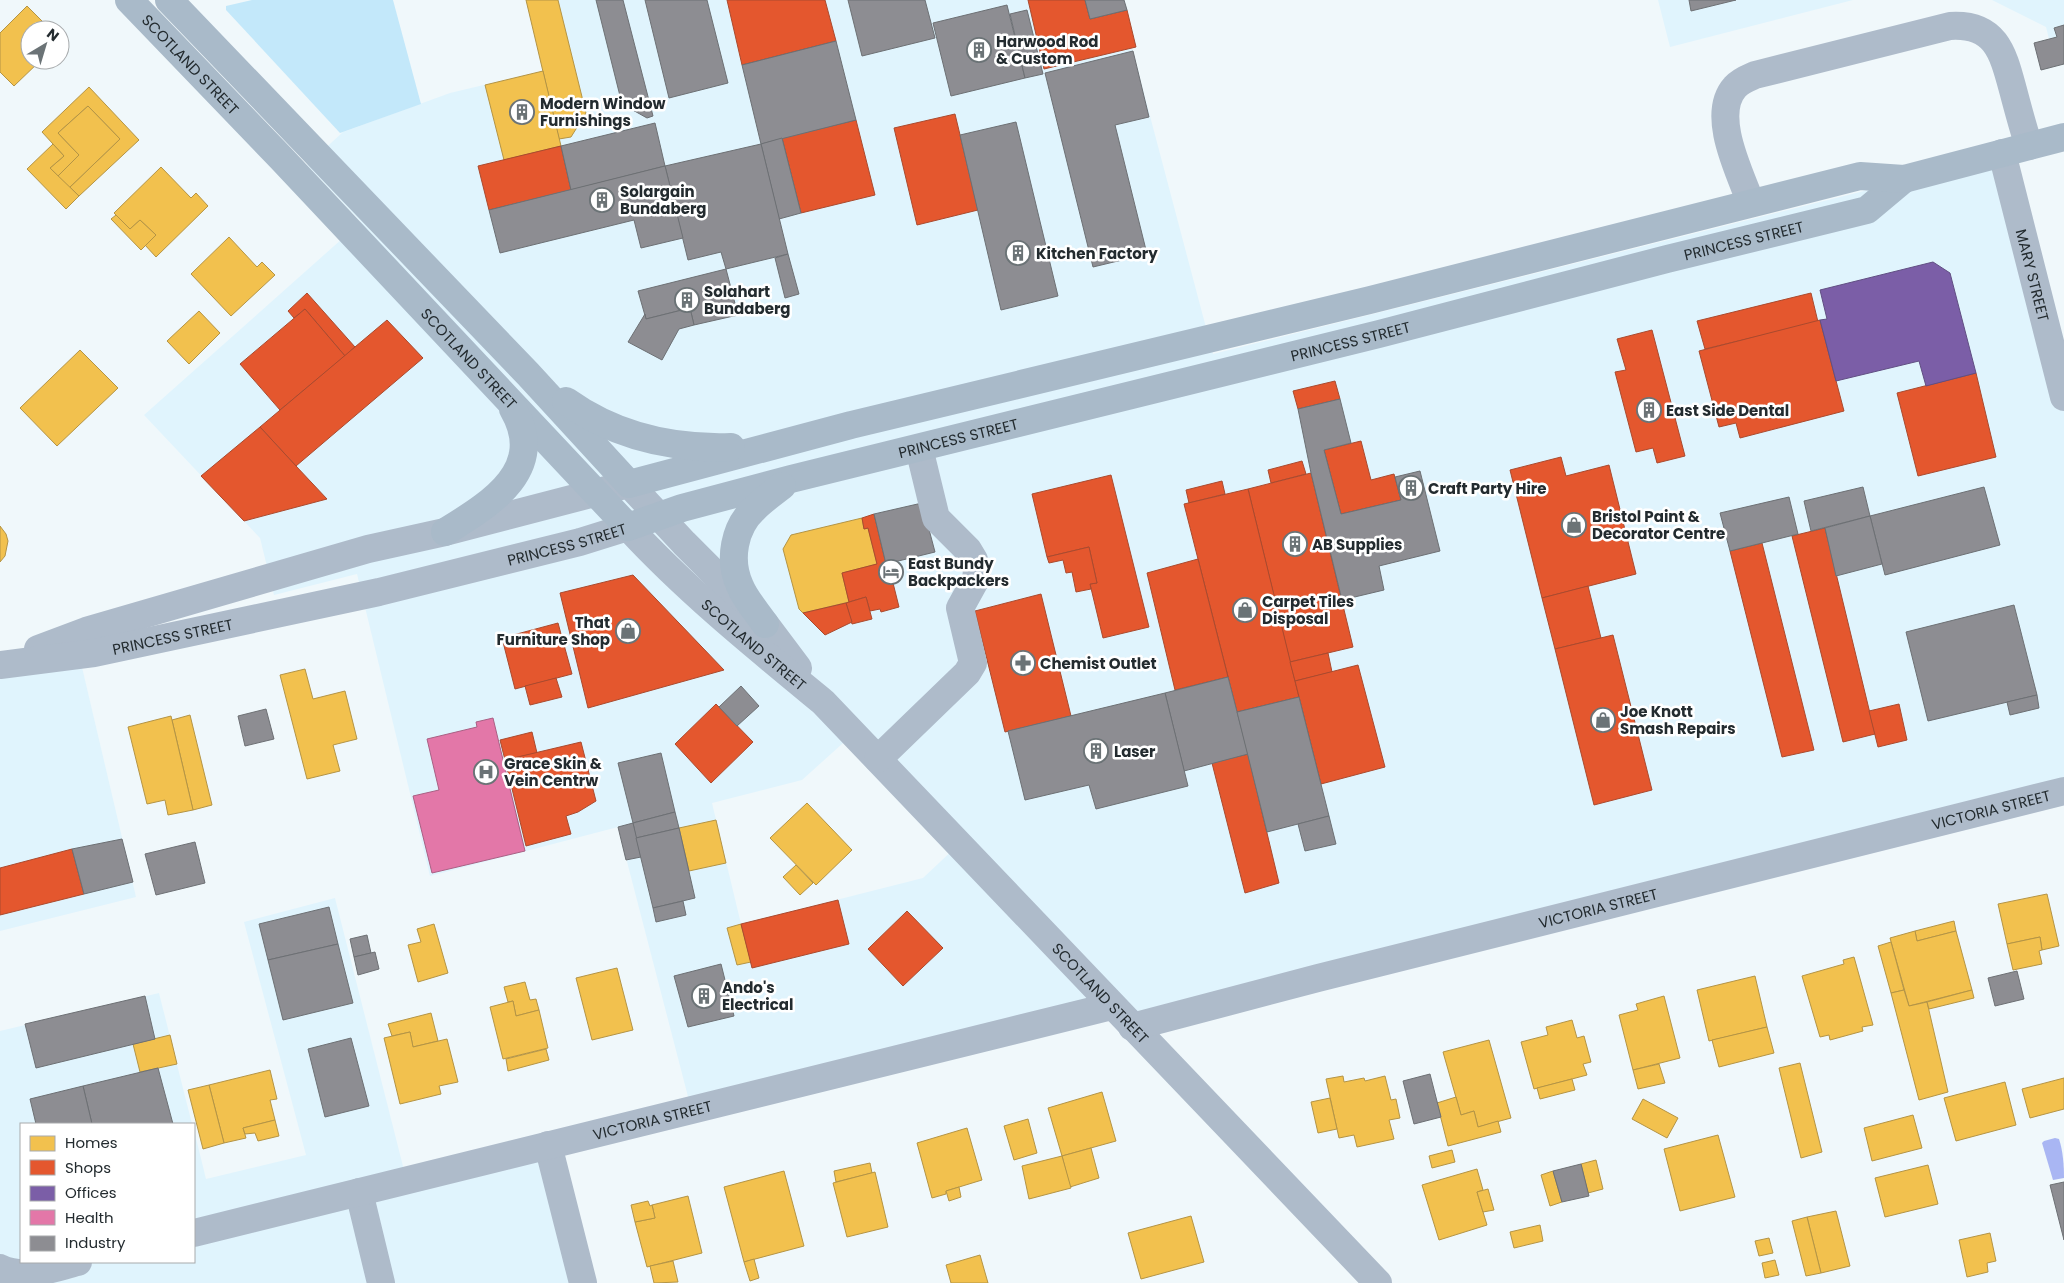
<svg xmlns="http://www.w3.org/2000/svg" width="2064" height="1283" font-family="Poppins,sans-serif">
<rect width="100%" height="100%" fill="#f0f8fb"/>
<g fill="#e0f4fd" fill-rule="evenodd">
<path d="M526,0h598l12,47 -4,1 81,306 787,-197 64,251v386l-932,236 -20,-22 -420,104 -74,-285 -188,49 -73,-302 -83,21 -14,-57 -116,-123 217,-193 -54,-57 36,-33 107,-39 93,-22zM852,735l105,111 -34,32 -182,46 -29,-121 90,-23z"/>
<polygon points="1658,0 1853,0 1670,47"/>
<polygon points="1992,0 2064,0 2064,64 2041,70 2034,43 2049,39 2046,27"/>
<polygon points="77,646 136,897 0,931 0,665"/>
<polygon points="335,898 407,1182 547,1147 582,1283 0,1283 0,1031 159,993 192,1124 21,1124 21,1262 194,1262 194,1130 206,1179 306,1155 244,922"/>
</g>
<polygon fill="#c3e8fa" points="252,0 393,0 421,104 340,133 226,10 226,6"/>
<path fill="#a9b6f3" d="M2055,1138l4,1c4,12 5,26 5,39l-11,2 -11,-37 2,-2z"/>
<g fill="#f2c14e" stroke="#b49445">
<polygon points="526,0 558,0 586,113 571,137 559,139"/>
<polygon points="27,6 51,30 30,30 30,60 41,60 14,86 0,72 0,33"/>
<polygon points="543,71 561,146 504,160 485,85"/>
<polygon points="89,87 139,140 79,196 70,187 120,139 88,106 58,133 79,155 58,176 50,168 64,156 42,132"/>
<polygon points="88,106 120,139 69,188 58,176 79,155 58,133"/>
<polygon points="53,144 64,156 50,168 79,196 66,209 27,169"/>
<polygon points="161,167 191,198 196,193 208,206 156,257 145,245 156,235 140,220 130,229 114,213"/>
<polygon points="116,215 130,229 140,220 156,235 141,250 111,219"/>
<polygon points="229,237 257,267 262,262 275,275 231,316 191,274"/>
<polygon points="199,311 220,333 189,364 167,341"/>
<polygon points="80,350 118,388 57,446 20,408"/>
<polygon points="862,518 864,529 868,528 877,564 842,573 849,602 803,613 799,609 783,549 791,535"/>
<polygon points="0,526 6,534 8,541 5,556 0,562"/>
<polygon points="305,669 313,699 345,691 357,739 333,745 340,771 307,779 280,675"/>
<polygon points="190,715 212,805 193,810 172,720"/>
<polygon points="171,716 193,810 168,815 165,800 147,804 128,727"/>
<polygon points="807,803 852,850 816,885 770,838"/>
<polygon points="716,820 726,863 689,871 679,828"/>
<polygon points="796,865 813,883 800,895 783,877"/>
<polygon points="2047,894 2059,946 2042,950 2040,937 2007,944 1998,904"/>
<polygon points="1954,921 1956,931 1917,941 1915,931"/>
<polygon points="434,924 448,973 418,982 408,945 421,942 417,929"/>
<polygon points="741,924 751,962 737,965 727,928"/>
<polygon points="1915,931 1917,941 1956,931 1972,990 1909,1006 1890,938"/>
<polygon points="2040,937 2042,950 2039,951 2042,964 2013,970 2007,944"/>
<polygon points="1891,942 1904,990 1891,993 1878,946"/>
<polygon points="1854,957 1873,1025 1862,1027 1863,1031 1830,1040 1829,1035 1820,1037 1802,976 1844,964 1843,960"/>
<polygon points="617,968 633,1030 592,1040 576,978"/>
<polygon points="1755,976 1767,1027 1709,1041 1697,990"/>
<polygon points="525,982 530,1000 536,999 539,1010 516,1016 513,1001 508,1002 504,987"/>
<polygon points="1904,990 1909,1006 1927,1002 1948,1092 1919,1100 1891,993"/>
<polygon points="1972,990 1974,998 1929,1009 1927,1002"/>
<polygon points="1664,996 1680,1058 1633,1070 1619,1015 1638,1010 1636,1004"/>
<polygon points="513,1001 516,1016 539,1010 548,1048 503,1059 490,1007"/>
<polygon points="431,1013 438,1041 413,1047 410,1032 392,1036 388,1024"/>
<polygon points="1572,1020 1577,1038 1584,1036 1591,1062 1583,1064 1587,1075 1534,1089 1521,1042 1548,1035 1546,1027"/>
<polygon points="1767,1027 1774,1053 1719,1067 1712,1040"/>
<polygon points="410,1032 413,1047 447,1039 458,1082 439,1086 441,1094 400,1104 384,1038"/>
<polygon points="170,1035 177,1064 140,1072 133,1044"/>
<polygon points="1489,1040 1511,1118 1478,1127 1474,1111 1461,1115 1443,1052"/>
<polygon points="546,1049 549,1060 508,1071 506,1059"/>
<polygon points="1800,1063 1822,1152 1801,1158 1779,1068"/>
<polygon points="1659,1064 1665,1083 1638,1089 1633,1070"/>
<polygon points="270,1070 277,1099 270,1100 275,1120 243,1128 246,1138 224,1143 209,1085"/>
<polygon points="1343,1076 1344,1082 1364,1078 1365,1081 1385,1076 1391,1100 1396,1099 1400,1118 1389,1120 1394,1139 1357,1147 1354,1135 1339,1138 1326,1079"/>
<polygon points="2064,1078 2064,1109 2030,1118 2022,1089"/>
<polygon points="1572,1079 1575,1090 1540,1099 1537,1088"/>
<polygon points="2005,1082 2016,1125 1956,1141 1944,1098"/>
<polygon points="209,1085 224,1143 203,1149 188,1090"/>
<polygon points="1102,1092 1116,1141 1062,1156 1048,1108"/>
<polygon points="1456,1097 1461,1115 1474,1111 1478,1127 1498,1121 1501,1132 1448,1146 1437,1103"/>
<polygon points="1330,1098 1337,1129 1318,1133 1311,1102"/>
<polygon points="1643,1099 1678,1118 1667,1138 1632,1119"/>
<polygon points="1913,1115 1922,1148 1872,1161 1864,1128"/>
<polygon points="1028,1119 1037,1153 1014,1160 1004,1126"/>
<polygon points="275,1120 279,1136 258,1141 255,1133 245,1134 243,1128"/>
<polygon points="967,1128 982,1180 946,1191 946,1194 932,1198 917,1143"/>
<polygon points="1718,1135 1735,1197 1680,1211 1664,1149"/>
<polygon points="1091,1148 1099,1178 1070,1187 1062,1156"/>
<polygon points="1452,1150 1455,1162 1432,1168 1429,1156"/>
<polygon points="1062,1156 1071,1188 1029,1199 1022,1166"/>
<polygon points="1596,1160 1603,1189 1588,1193 1581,1164"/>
<polygon points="870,1163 872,1173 836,1182 834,1171"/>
<polygon points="1928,1165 1938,1204 1885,1217 1875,1178"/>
<polygon points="1477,1169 1483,1190 1477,1192 1487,1225 1439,1240 1422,1185"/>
<polygon points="784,1171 804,1246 744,1262 724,1187"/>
<polygon points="1553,1171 1562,1202 1550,1206 1541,1175"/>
<polygon points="875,1172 888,1227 847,1237 833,1183"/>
<polygon points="959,1187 961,1197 949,1201 946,1191"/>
<polygon points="1488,1189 1494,1210 1483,1212 1477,1192"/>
<polygon points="688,1196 702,1253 647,1267 635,1222 655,1218 652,1205"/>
<polygon points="648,1201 650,1206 652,1205 655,1218 635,1222 631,1205"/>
<polygon points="1836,1211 1850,1266 1821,1273 1807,1217"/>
<polygon points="1191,1216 1204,1262 1141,1279 1128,1233"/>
<polygon points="1807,1217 1821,1273 1806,1276 1792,1221"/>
<polygon points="1540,1225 1543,1241 1514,1248 1510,1232"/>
<polygon points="1990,1233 1996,1261 1987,1263 1988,1272 1967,1277 1959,1240"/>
<polygon points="1769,1238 1773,1253 1759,1256 1755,1241"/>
<polygon points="980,1255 988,1283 951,1283 946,1265"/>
<polygon points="754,1259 759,1278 750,1281 744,1262"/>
<polygon points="1775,1260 1779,1275 1765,1278 1762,1263"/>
<polygon points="673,1261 678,1282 654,1283 650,1266"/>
</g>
<g fill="#e4572e" stroke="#aa4a2e">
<polygon points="727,0 825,0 836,41 742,65"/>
<polygon points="1028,0 1085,0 1090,19 1127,10 1136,47 1044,69"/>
<polygon points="955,114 978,210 917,225 894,128"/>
<polygon points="856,120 875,195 801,213 782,138"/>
<polygon points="561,146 571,190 489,210 478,166"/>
<polygon points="307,293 355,347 345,356 305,309 294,318 288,311"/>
<polygon points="1811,293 1818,322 1705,349 1697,321"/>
<polygon points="305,309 345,356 280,410 240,364"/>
<polygon points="387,320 423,358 296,466 260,427"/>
<polygon points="1820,320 1844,411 1740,438 1736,423 1719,427 1699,351"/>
<polygon points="1652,330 1685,456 1657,463 1653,448 1636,452 1615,372 1626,370 1617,339"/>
<polygon points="1976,373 1996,457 1918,476 1897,393"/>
<polygon points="1335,381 1340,399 1298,409 1293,391"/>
<polygon points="260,427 296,466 327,499 244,521 201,476"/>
<polygon points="1361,441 1371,480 1394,474 1401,500 1341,514 1324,450"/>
<polygon points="1561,457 1566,476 1609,465 1636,574 1542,598 1510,470"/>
<polygon points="1302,461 1306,474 1271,483 1268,470"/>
<polygon points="1311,473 1353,647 1290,662 1248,489"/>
<polygon points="1111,475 1149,627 1103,638 1090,584 1097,583 1089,547 1047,557 1032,494"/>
<polygon points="1222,481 1225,494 1189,503 1186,490"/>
<polygon points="1248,489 1299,697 1237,712 1184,504"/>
<polygon points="874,514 886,564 888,563 899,607 881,612 880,609 870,611 866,597 849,602 842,573 877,564 868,528 864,529 862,518"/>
<polygon points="1825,528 1875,734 1843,742 1792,536"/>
<polygon points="1762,543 1814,750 1782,757 1730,551"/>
<polygon points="1089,547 1097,583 1090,584 1091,589 1076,592 1072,572 1066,573 1063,560 1049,563 1047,557"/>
<polygon points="1198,559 1228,677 1175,690 1147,573"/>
<polygon points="633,575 724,670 588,708 560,593"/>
<polygon points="1588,586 1601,638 1555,649 1542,598"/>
<polygon points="1041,594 1071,716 1005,732 975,611"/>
<polygon points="866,597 872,619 852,624 846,603"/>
<polygon points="846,603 852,622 825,635 803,613"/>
<polygon points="558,623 572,674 515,689 502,638"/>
<polygon points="1613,635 1652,790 1594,805 1555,649"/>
<polygon points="1328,653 1332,672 1295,681 1290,662"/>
<polygon points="1358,665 1385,767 1321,784 1295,681"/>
<polygon points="556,678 562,697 530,705 525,686"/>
<polygon points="716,704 753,742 711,783 675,744"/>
<polygon points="1899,704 1907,740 1878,747 1869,711"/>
<polygon points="532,732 537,753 505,760 500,740"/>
<polygon points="581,742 596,801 578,812 566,816 571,834 526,846 505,760"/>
<polygon points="1248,754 1279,883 1245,893 1212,763"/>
<polygon points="72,849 84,894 0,915 0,868"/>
<polygon points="838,900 849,944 752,968 741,924"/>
<polygon points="907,911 943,948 903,986 868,949"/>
</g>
<polygon fill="#7b5ea7" stroke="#614f83" points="1933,262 1950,273 1976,373 1926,386 1919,361 1836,381 1820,320 1827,319 1820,290"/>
<polygon fill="#e377a8" stroke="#a96084" points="493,718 525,851 432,873 413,796 439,790 427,739 477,727 476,722"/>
<g fill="#8d8d92" stroke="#6d7074">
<polygon points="596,0 623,0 653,116 647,118 622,104"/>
<polygon points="645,0 707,0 728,83 669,98"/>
<polygon points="848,0 925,0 935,38 862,56"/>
<polygon points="1085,0 1124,0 1127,10 1090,19"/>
<polygon points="1689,0 1736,0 1691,11"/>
<polygon points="1007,5 1025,78 951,96 933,23"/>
<polygon points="1027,10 1043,74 1025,78 1010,14"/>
<polygon points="2064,25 2064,64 2041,70 2034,43 2057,37 2054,28"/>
<polygon points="836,41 856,120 761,144 742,65"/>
<polygon points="1133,51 1149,117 1115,125 1147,254 1093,267 1045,73"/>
<polygon points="1016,122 1058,296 1001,310 960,135"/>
<polygon points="655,123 665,166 571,190 561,146"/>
<polygon points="782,138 801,213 779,219 761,144"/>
<polygon points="761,144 788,254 726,269 721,252 688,260 665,166"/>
<polygon points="665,166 683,238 641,248 634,220 500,253 489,210"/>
<polygon points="788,254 799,294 785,298 775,258"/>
<polygon points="726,269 738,315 694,325 690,308 646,319 638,291"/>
<polygon points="690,308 694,325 679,329 662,360 628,342 645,314 646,319"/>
<polygon points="1340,399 1351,443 1324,450 1341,514 1401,500 1395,477 1420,471 1440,551 1379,566 1384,590 1342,600 1311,473 1298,409"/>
<polygon points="1863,487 1870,516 1811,531 1804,501"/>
<polygon points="1984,487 2000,545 1885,575 1870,516"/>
<polygon points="1789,497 1798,534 1730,551 1720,513"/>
<polygon points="922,503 935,552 886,564 874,514"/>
<polygon points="1870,516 1882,564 1836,576 1825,528"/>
<polygon points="2014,605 2037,695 1928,721 1906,632"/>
<polygon points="1228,677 1248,754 1184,771 1165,693"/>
<polygon points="741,686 759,706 737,726 719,707"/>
<polygon points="1165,693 1188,786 1096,809 1089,785 1025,800 1008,731"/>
<polygon points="2037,695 2039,708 2010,715 2007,702"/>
<polygon points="1299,697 1329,816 1267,832 1237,712"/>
<polygon points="266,709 274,739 245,746 238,716"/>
<polygon points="661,753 675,812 633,823 618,763"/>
<polygon points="675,812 679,828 636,838 633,823"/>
<polygon points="1329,816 1336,844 1305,851 1298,824"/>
<polygon points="633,823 641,857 626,860 618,827"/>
<polygon points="679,828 695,898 653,908 636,838"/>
<polygon points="122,839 133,882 84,894 72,849"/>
<polygon points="195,842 205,883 156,895 145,854"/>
<polygon points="683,901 686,915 656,922 653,908"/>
<polygon points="329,907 338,944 268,960 259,924"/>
<polygon points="367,935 371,953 354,957 350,939"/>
<polygon points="338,944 353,1003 283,1020 268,960"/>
<polygon points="375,952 379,969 358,975 354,957"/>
<polygon points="721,964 734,1016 688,1027 674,976"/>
<polygon points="2017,971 2024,999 1995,1006 1988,978"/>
<polygon points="145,996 155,1039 36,1068 25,1024"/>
<polygon points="351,1038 369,1106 325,1117 308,1049"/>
<polygon points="158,1068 173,1124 92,1124 83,1086"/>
<polygon points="1430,1074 1441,1117 1414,1124 1403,1081"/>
<polygon points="83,1086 92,1124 36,1124 30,1099"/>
<polygon points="1581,1164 1589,1196 1562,1202 1553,1171"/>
<polygon points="2064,1182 2064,1240 2050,1185"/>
</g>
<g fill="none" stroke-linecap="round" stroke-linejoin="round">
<g stroke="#aebbca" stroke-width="28">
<path id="s1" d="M2002,153l62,244"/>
<path d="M1751,203c-11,-30 -41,-88 -16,-116 5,-6 13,-9 20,-12l195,-49c46,-3 53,27 63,64 5,19 10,38 16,56"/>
<polyline points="38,649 86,631 368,549 445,532 629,484 684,543 765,624 798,668"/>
<path id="s2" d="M0,665l94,-12 285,-61 201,-50 48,-15c59,64 127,119 195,175l555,581"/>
<polyline points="878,759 967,673 973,663 960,608 976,579 977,571 974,560 968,550 936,518 919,448"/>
<path id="s3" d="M1132,1027l186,-49 746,-187"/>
<polyline points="548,1145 583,1283"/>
<polyline points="359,1192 381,1283"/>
<path id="s4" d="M194,1233l918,-227"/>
<path d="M0,1268c25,12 53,0 78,-6"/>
</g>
<g stroke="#a9bac9" stroke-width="28">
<path id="s5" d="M129,0l152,158 347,369 54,-19 109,-29 588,-145 288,-75 200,-49 37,-31"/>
<polyline points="169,0 528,374 629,484 851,425 1370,300 1860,176 1904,179 2064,137"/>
<path d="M566,401c49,35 106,48 165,46"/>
<path d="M445,532c45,-28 103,-62 68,-123"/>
<path d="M765,624c-8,-12 -20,-25 -25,-38 -12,-26 -6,-59 15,-78 8,-8 18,-15 27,-22"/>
</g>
</g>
<defs>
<symbol id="building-ring" viewBox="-11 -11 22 22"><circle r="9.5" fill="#fff" stroke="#6b7376" stroke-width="1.5"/><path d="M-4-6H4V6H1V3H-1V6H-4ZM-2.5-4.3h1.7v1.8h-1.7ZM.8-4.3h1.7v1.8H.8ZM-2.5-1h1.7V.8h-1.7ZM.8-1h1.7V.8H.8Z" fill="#6b7376"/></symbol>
<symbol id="shop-ring" viewBox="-11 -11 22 22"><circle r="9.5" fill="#fff" stroke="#6b7376" stroke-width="1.5"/><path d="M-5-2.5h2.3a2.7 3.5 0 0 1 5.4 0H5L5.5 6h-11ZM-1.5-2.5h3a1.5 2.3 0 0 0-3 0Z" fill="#6b7376"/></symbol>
<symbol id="hotel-ring" viewBox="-11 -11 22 22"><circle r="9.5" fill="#fff" stroke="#6b7376" stroke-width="1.5"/><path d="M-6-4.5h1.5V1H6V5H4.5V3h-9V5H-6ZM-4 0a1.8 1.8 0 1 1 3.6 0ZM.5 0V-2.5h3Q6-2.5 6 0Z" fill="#6b7376"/></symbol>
<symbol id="pharmacy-ring" viewBox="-11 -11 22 22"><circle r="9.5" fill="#fff" stroke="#6b7376" stroke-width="1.5"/><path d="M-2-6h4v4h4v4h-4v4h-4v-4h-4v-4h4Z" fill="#6b7376"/></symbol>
<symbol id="hospital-ring" viewBox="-11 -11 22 22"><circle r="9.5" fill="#fff" stroke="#6b7376" stroke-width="1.5"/><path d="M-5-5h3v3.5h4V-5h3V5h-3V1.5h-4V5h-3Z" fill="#6b7376"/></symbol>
</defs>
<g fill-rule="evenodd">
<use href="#building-ring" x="965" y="36" width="28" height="28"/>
<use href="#building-ring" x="508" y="98" width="28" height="28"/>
<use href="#building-ring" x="588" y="186" width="28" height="28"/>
<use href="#building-ring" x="1004" y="239" width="28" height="28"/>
<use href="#building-ring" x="673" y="286" width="28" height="28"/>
<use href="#building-ring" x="1635" y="396" width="28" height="28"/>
<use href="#building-ring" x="1397" y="474" width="28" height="28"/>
<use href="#shop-ring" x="1560" y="511" width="28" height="28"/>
<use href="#building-ring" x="1281" y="530" width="28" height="28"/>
<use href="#hotel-ring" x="877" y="558" width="28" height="28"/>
<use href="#shop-ring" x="1231" y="596" width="28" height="28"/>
<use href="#shop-ring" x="614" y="617" width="28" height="28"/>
<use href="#pharmacy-ring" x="1009" y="649" width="28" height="28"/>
<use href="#shop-ring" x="1589" y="706" width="28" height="28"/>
<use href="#building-ring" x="1082" y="737" width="28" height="28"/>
<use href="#hospital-ring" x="472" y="758" width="28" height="28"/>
<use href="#building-ring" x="690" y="982" width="28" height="28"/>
</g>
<g text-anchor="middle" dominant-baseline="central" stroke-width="5" stroke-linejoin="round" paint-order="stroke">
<g font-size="15" font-weight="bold" fill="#232b2f" stroke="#fff" text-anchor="start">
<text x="996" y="41">Harwood Rod<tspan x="996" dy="17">&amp; Custom</tspan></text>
<text x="540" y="103">Modern Window<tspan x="540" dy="17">Furnishings</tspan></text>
<text x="620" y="191">Solargain<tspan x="620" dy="17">Bundaberg</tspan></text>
<text x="1036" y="253">Kitchen Factory</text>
<text x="704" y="291">Solahart<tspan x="704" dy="17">Bundaberg</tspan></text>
<text x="1666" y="410">East Side Dental</text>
<text x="1428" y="488">Craft Party Hire</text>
<text x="1592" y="516">Bristol Paint &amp;<tspan x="1592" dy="17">Decorator Centre</tspan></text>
<text x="1312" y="544">AB Supplies</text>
<text x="908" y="563">East Bundy<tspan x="908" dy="17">Backpackers</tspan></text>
<text x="1262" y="601">Carpet Tiles<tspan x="1262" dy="17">Disposal</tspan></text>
<text x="610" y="622" text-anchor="end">That<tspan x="610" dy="17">Furniture Shop</tspan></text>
<text x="1040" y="663">Chemist Outlet</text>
<text x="1620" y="711">Joe Knott<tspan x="1620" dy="17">Smash Repairs</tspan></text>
<text x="1114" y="751">Laser</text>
<text x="504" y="763">Grace Skin &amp;<tspan x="504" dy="17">Vein Centrw</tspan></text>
<text x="722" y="987">Ando's<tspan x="722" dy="17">Electrical</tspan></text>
</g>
<g font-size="15" fill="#232b2f" stroke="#fff">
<text stroke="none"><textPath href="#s5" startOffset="89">SCOTLAND STREET</textPath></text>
<text stroke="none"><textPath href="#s5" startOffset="1878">PRINCESS STREET</textPath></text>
<text stroke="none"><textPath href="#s1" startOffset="126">MARY STREET</textPath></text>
<text stroke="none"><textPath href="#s5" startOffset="1472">PRINCESS STREET</textPath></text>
<text stroke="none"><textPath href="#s5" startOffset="494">SCOTLAND STREET</textPath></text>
<text stroke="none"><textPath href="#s5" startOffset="1068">PRINCESS STREET</textPath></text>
<text stroke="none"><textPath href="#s2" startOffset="580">PRINCESS STREET</textPath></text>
<text stroke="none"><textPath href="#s2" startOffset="175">PRINCESS STREET</textPath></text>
<text stroke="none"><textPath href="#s2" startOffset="816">SCOTLAND STREET</textPath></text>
<text stroke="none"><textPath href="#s3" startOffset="886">VICTORIA STREET</textPath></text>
<text stroke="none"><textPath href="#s3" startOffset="481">VICTORIA STREET</textPath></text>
<text stroke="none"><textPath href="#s2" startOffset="1308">SCOTLAND STREET</textPath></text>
<text stroke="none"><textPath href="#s4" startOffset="472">VICTORIA STREET</textPath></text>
</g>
</g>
<rect x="20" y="1123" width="175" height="140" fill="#ffffff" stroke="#a7aaac"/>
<rect x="30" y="1136" width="25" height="15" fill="#f2c14e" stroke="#a7aaac"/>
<text x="65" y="1148" font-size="15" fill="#232b2f">Homes</text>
<rect x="30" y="1160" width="25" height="15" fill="#e4572e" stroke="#a7aaac"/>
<text x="65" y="1173" font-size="15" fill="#232b2f">Shops</text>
<rect x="30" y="1186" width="25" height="15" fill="#7b5ea7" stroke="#a7aaac"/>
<text x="65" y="1198" font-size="15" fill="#232b2f">Offices</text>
<rect x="30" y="1210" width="25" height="15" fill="#e377a8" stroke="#a7aaac"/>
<text x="65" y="1223" font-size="15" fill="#232b2f">Health</text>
<rect x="30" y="1236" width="25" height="15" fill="#8d8d92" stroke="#a7aaac"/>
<text x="65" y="1248" font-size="15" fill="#232b2f">Industry</text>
<g transform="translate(45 45) rotate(38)"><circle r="24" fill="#ffffff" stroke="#a7aaac"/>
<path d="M0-4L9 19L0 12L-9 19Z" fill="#6b7376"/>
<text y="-8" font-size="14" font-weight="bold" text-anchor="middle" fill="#232b2f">N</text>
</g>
</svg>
